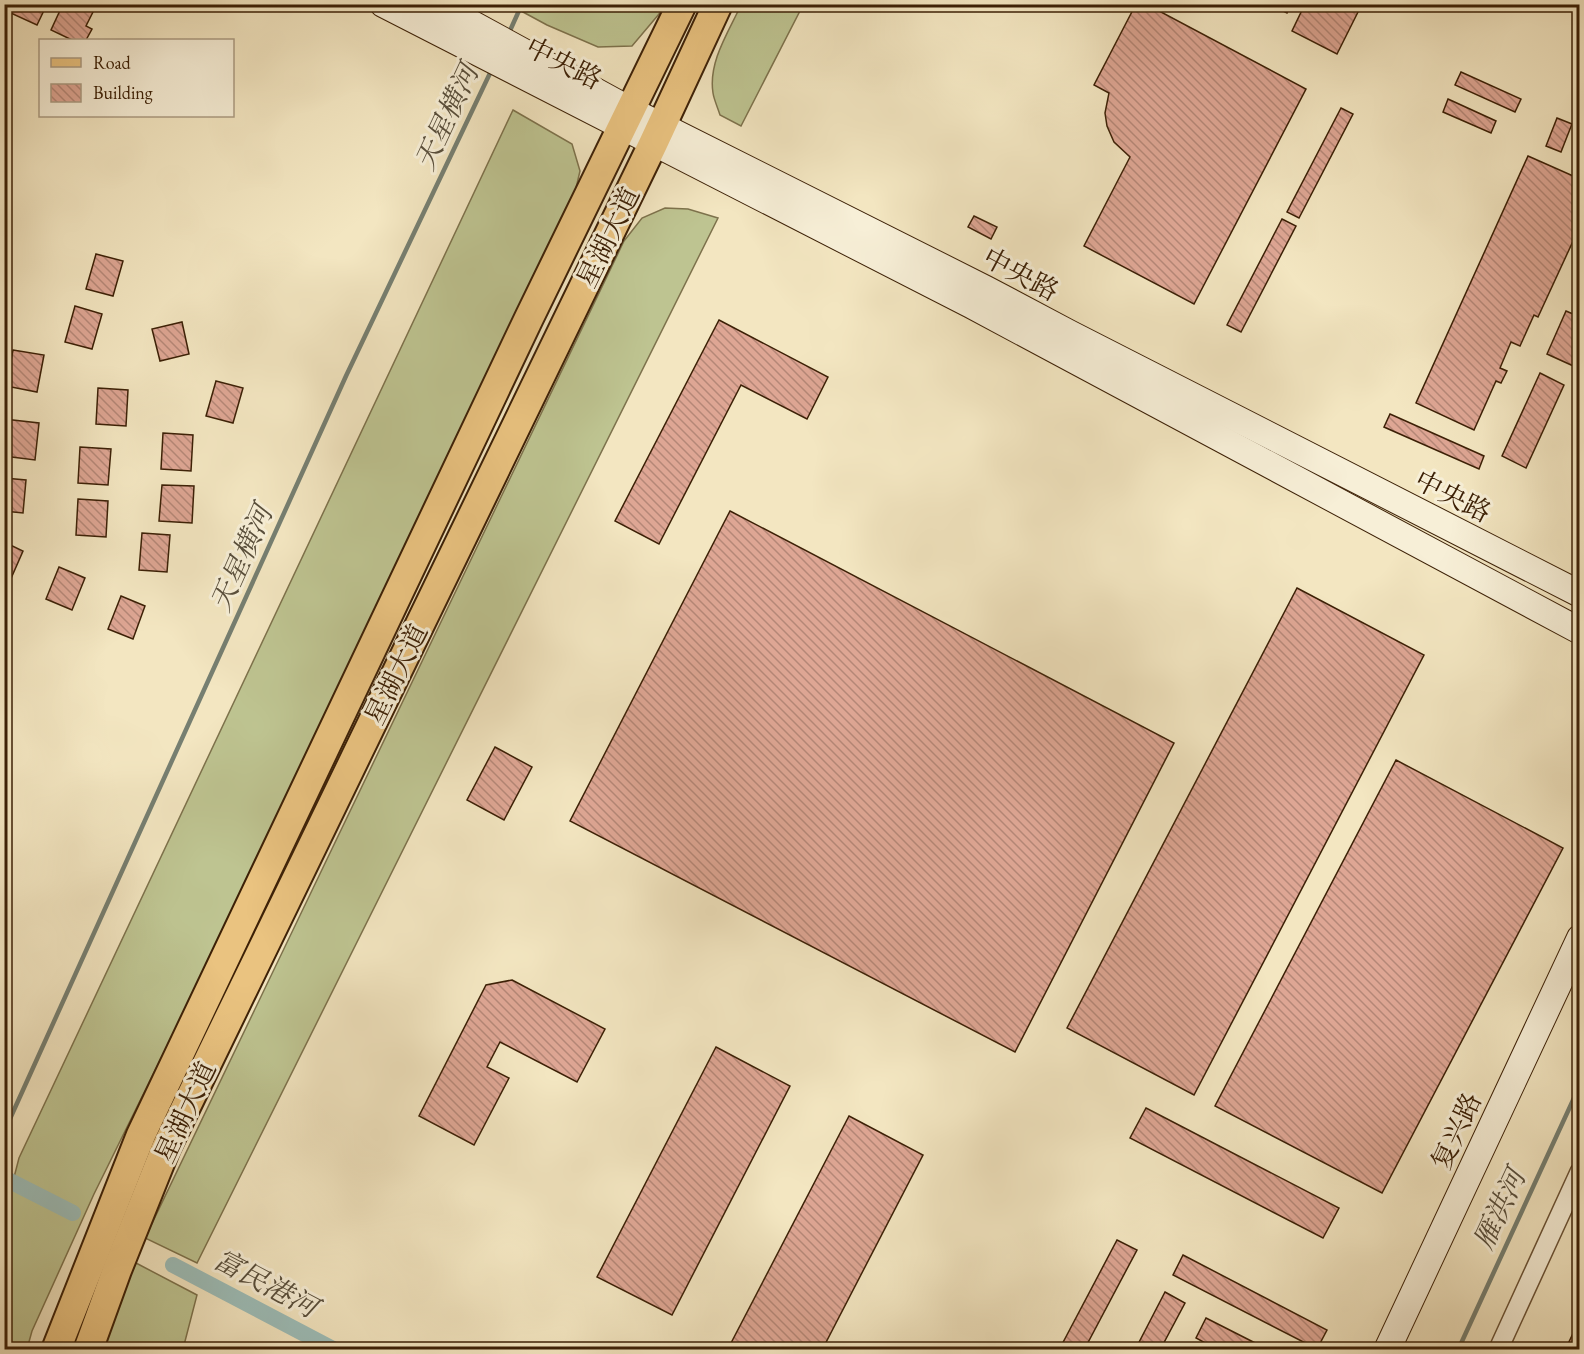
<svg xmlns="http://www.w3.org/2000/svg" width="1584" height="1354" font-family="'EB Garamond','Noto Serif SC',serif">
<defs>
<pattern id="building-back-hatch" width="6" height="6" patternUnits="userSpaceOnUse" patternTransform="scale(1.5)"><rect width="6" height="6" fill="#dea694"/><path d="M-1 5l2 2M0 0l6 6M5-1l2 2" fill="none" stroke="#b58777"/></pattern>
</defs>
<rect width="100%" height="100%" fill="#f3e6c1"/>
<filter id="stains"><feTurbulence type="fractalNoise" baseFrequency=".00333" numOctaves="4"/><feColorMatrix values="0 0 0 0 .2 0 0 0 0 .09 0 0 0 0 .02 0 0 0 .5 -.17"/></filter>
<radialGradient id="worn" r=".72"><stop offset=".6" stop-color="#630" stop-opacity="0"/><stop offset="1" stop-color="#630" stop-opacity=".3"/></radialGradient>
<g fill="#bec491" stroke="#7d724c" stroke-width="1.5">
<polygon points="510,5 663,5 659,14 632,46 598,47 547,25"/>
<path d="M741,5h62l-62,121 -21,-11c-2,-7 -6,-15 -7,-22 -5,-31 16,-62 28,-88z"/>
<polygon points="513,110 572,144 580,171 572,205 249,880 94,1194 32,1331 27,1349 5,1350 5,1212 19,1158"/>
<polygon points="665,208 688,209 718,218 197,1263 145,1238 624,241 642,218"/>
<polygon points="136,1263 197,1295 183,1349 100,1350 115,1307"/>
</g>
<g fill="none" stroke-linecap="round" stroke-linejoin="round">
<g stroke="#767f71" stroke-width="4.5">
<polyline points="508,35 522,4"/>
<polyline points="4,1132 346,376 492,69"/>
<polyline points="1458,1350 1580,1085"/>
</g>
<g stroke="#9dbeb9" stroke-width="16">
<polyline points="4,1178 73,1213"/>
<polyline points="173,1265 335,1350"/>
</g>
</g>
<g fill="url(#building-back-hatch)" stroke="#3c2006" stroke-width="1.5">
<polygon points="7,4 47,4 37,25 4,10"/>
<polygon points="63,4 97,4 86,26 92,29 86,40 72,40 51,30"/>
<polygon points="1136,4 1146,4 1306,89 1194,304 1084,246 1130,157 1114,142 1107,126 1105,113 1109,93 1094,85"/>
<polygon points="1269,4 1291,4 1287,13"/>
<polygon points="1305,4 1362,4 1337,54 1292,31"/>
<polygon points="1461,72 1521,99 1515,112 1455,85"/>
<polygon points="1448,99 1496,121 1491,133 1443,112"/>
<polygon points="1341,108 1353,114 1299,218 1287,212"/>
<polygon points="1557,118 1572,124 1561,152 1546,146"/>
<polygon points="1528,156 1580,179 1580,226 1538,317 1534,315 1520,346 1511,342 1500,368 1507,371 1501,383 1496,381 1474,430 1416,403"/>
<polygon points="974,216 997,227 991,239 968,227"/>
<polygon points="1282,219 1296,226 1241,332 1227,325"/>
<polygon points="96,254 123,261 113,296 86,289"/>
<polygon points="75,306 102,314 92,349 65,342"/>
<polygon points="1566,311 1580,317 1580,369 1547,354"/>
<polygon points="719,320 828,377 807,419 741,385 659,544 615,521"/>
<polygon points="182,322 189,354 160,361 152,329"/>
<polygon points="13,350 44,355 37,392 6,386"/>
<polygon points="1540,373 1564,385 1526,468 1502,456"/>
<polygon points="216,381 243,388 233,423 206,416"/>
<polygon points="98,388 128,390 126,426 96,424"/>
<polygon points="1390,414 1484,456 1479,469 1384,427"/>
<polygon points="4,419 39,423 35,460 4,456"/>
<polygon points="163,433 193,435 191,471 161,469"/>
<polygon points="80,447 111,449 108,485 78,483"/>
<polygon points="4,478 26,480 23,513 4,511"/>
<polygon points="162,485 194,486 192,523 159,521"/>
<polygon points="78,499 108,501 106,537 76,535"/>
<polygon points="730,511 1174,743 1015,1052 570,821"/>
<polygon points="142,533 170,535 167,572 139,570"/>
<polygon points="4,542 23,551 9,583 4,581"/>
<polygon points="59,567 85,578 72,610 46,599"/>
<polygon points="1297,588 1424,655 1194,1095 1067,1028"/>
<polygon points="121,596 145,606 133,639 108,629"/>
<polygon points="495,747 532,767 504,820 467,800"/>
<polygon points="1396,760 1563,848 1382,1193 1215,1106"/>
<polygon points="512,980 605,1029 577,1082 500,1042 487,1067 509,1078 474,1145 419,1116 486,985"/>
<polygon points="716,1047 790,1086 672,1315 597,1277"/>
<polygon points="1146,1108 1339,1208 1323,1238 1130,1138"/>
<polygon points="849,1116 923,1155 822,1350 738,1350 730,1345"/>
<polygon points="1117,1240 1137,1250 1084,1350 1059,1350"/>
<polygon points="1183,1255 1327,1330 1317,1349 1173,1275"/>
<polygon points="1165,1292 1185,1303 1160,1350 1135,1350"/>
<polygon points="1206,1318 1269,1350 1218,1350 1196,1338"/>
<polygon points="1580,1319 1580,1350 1565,1350"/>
</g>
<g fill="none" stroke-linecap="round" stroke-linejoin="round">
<defs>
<polyline id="street" points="1498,1350 1580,1171"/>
<g id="secondary">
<polyline points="383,4 971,305 1580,631"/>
<polyline points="436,4 630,110 986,289 1069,333 1580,594"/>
<polyline points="1387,1350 1580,938"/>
</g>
<g id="primary">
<polyline points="56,1350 141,1135 529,318 682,4"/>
<polyline points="88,1350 117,1270 166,1148 653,144 718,4"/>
</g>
</defs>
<use href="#street" stroke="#6a5235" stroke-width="21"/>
<use href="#secondary" stroke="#3c2006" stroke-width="28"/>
<use href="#primary" stroke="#3c2006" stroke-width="32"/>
<use href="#street" stroke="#f7efd7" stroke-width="18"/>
<use href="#secondary" stroke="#f7efd7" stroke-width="26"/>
<use href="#primary" stroke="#eac380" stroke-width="28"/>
</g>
<g text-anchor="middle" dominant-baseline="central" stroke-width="6" stroke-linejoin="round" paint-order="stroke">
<g font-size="27" fill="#3c2006" stroke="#f7efd7">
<text transform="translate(564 63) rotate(27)">中央路</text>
<text transform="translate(608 237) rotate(-64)">星湖大道</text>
<text transform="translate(1021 274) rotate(28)">中央路</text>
<text transform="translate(1453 496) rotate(27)">中央路</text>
<text transform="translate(396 674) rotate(-64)">星湖大道</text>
<text transform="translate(185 1112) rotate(-65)">星湖大道</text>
<text transform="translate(1456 1131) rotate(-65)">复兴路</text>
</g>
<g font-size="28" font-style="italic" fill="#594f3c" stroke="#f7efd7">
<text transform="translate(446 117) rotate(-65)">天星横河</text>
<text transform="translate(241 558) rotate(-66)">天星横河</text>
<text transform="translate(1499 1209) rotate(-65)">雁洪河</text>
<text transform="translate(266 1283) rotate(28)">富民港河</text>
</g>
</g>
<rect width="1584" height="1354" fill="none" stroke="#f3e6c1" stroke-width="24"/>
<rect x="6" y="6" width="1572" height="1342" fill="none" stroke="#3c2006" stroke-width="3"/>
<rect x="12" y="12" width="1560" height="1330" fill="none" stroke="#3c2006" stroke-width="1.5"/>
<rect x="39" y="39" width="195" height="78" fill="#f7efd7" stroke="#ac9c83" stroke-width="1.5"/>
<rect x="51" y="58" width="30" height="9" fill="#eac380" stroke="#ac9c83" stroke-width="1.5"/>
<text x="93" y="69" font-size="18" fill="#3c2006">Road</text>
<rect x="51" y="84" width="30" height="18" fill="url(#building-back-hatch)" stroke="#ac9c83" stroke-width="1.5"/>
<text x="93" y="99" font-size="18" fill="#3c2006">Building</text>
<rect width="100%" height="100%" filter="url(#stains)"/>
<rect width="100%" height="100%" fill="url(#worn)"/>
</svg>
